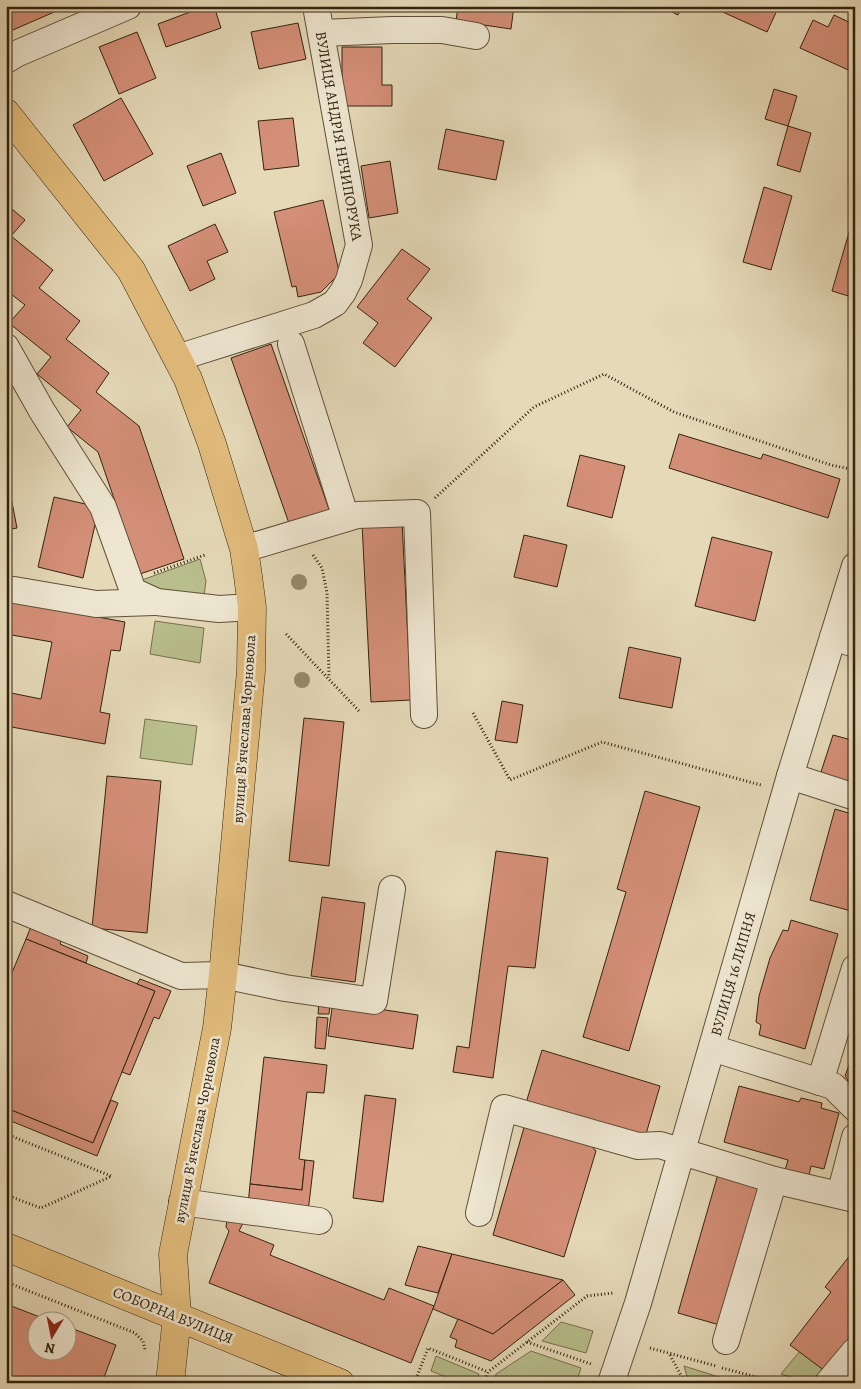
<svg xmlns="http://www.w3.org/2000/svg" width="861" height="1389" font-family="Alegreya,serif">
<rect width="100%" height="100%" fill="#e5d9b8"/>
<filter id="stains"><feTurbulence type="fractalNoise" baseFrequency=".004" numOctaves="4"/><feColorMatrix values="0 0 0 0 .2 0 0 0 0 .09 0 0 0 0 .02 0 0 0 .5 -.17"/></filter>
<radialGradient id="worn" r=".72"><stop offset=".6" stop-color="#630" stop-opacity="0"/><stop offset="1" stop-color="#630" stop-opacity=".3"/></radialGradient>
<g fill="#b8be8c" stroke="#76704d">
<polygon points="200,559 206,581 204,597 150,590 142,580"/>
<polygon points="155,621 204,628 200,663 150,654"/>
<polygon points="145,719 197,726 192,765 140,758"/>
<polygon points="561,1322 593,1331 586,1353 542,1341"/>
<polygon points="531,1351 581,1368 576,1383 494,1383 496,1374"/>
<polygon points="800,1351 825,1371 816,1383 809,1383 781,1374"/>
<polygon points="436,1356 479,1374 476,1383 461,1383 431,1371"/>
<polygon points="684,1366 738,1383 689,1383"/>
</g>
<g fill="#d48f78" stroke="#33230e">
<polygon points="6,6 68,6 6,33"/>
<polygon points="206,6 214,6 221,28 166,47 158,24"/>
<polygon points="458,6 514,6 511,29 456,21"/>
<polygon points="660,6 682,6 678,15"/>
<polygon points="717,6 779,6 767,32 716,9"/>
<polygon points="834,15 855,25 850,37 855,39 855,73 800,48 813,20 828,27"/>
<polygon points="298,23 306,59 259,69 251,32"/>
<polygon points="137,32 156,78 119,94 99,47"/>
<polygon points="342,47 382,47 382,85 392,85 392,106 342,106"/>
<polygon points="774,89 797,96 788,126 765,119"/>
<polygon points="121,98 153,154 104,181 73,125"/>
<polygon points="293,118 299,166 264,170 258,121"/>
<polygon points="788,126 811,133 800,172 777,165"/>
<polygon points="446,129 504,141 496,180 438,169"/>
<polygon points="221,153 236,193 203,206 187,166"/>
<polygon points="390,161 398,213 369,218 361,166"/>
<polygon points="764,187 792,196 771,270 743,262"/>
<polygon points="323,200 340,276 337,276 321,292 298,297 296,286 292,287 274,212"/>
<polygon points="6,204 25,220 11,236 53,270 39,288 80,321 66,339 109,373 96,392 139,426 184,559 140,574 98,452 67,427 81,410 37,374 51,357 9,323 25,305 6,290"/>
<polygon points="855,212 855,298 832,291"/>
<polygon points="215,224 228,252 207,261 215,279 190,291 168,246"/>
<polygon points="402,249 430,269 407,299 432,318 395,367 363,343 378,323 357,307"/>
<polygon points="271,344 331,515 291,529 231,358"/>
<polygon points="679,434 761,459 763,454 840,479 828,518 669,468"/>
<polygon points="580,455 625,466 612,518 567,506"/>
<polygon points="11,497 17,528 6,530 6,498"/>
<polygon points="54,497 99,507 83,578 38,567"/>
<polygon points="402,522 411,700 371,702 362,524"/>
<polygon points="524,535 567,545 557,587 514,577"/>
<polygon points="712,537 772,552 755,621 695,606"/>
<polygon points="6,600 125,622 120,651 111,650 100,712 110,714 105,744 6,726 6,692 41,699 52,642 6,634"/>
<polygon points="629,647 681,658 672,708 619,698"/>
<polygon points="502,701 523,705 517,743 495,740"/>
<polygon points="304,718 344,722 329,866 289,861"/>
<polygon points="833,735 855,741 855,786 820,775"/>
<polygon points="107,776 161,781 147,933 92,928"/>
<polygon points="645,791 700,807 629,1051 583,1037 626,892 617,889"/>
<polygon points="835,809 855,815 855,912 810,900"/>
<polygon points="496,851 548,858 535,968 508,966 493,1078 453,1072 457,1046 469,1048"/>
<polygon points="322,897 365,903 355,982 311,976"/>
<polygon points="791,920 838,934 805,1049 759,1035 761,1025 756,1022 759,996 770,958 783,930 788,931"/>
<polygon points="32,924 63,936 60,944 88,956 86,963 26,939"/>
<polygon points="26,939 155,991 93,1143 6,1108 6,987"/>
<polygon points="140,979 171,991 159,1019 154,1017 130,1075 122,1072 155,991 137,984"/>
<polygon points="333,1002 418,1015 413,1049 328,1036"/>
<polygon points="319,1003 330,1003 329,1014 318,1014"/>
<polygon points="317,1017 328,1018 325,1049 315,1048"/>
<polygon points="855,1049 855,1087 852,1086 845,1076"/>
<polygon points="542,1050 660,1086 644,1141 526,1103"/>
<polygon points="264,1057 327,1065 324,1093 307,1092 299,1159 305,1160 302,1190 250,1184"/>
<polygon points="739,1086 799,1102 801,1098 822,1103 821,1108 839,1113 824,1169 811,1166 808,1180 784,1174 788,1160 724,1142"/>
<polygon points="365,1095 396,1099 383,1202 353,1198"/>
<polygon points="111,1100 118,1103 97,1156 6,1119 6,1108 93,1143"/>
<polygon points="525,1124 589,1143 596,1151 564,1257 493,1235"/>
<polygon points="305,1160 314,1161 308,1212 248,1205 250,1184 302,1190"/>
<polygon points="718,1174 764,1187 723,1326 678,1313"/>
<polygon points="227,1220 243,1223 239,1231 274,1245 270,1255 384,1300 389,1288 434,1306 411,1363 209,1283 229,1231 226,1227"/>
<polygon points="418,1246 452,1254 438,1293 405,1285"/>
<polygon points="855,1249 855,1333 825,1371 790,1345 831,1292 825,1287"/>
<polygon points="452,1254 563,1280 493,1334 433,1309"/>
<polygon points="563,1280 575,1295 491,1361 455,1347 457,1340 450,1337 458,1319 493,1334"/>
<polygon points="6,1304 53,1322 38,1322 38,1352 68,1352 68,1327 116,1345 102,1383 6,1383"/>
</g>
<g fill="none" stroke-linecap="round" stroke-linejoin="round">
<defs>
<g id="minor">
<polyline points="322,33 392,30 442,30 476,36"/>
<polyline points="6,60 16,54 128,6"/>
<polyline points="291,344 346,518"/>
<polyline points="6,347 42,411 103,507 133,591 157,602 219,609 252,607"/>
<polyline points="177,358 314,315 335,303 343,292 349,280 359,245 316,6"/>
<polyline points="244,549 357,515 417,513 424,715"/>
<polyline points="14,590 96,604 154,602"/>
<polyline points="833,637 855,644"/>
<polyline points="790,776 855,797"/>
<polyline points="6,904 181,976 223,975 285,988 374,1001 392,889"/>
<polyline points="712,1048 833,1086 855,1108"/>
<polyline points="820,1082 855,968"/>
<polyline points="840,1195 855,1137"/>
<polyline points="182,1202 319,1221"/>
<polyline points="479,1213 504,1108 638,1146 660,1145 774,1180 855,1199"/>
<polyline points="726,1341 774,1180"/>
<polyline points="611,1383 638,1303 790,776 855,566"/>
<polyline points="828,1383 855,1351"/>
</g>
<g id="major">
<polyline points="6,113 131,270 188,379 212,444 244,549 248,576 252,607 251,671 223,975 217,1028 173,1254 177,1316 170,1383"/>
<polyline points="6,1247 340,1383"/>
</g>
</defs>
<use href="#minor" stroke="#605038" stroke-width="28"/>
<use href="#major" stroke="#33230e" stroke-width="29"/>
<g stroke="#33230e" stroke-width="3" stroke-dasharray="1 2.5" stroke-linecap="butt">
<polyline points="435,498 534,407 604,374 674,412 831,465 855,470"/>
<polyline points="313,555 322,568 327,593 329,678"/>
<polyline points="154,573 205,555"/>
<polyline points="286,634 360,712"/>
<polyline points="473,713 510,780 602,742 761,785"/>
<polyline points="6,1134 111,1176"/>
<polyline points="6,1195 41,1208 112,1176"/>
<polyline points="6,1282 135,1333 143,1341 145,1350"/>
<polyline points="527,1342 591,1364"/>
<polyline points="650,1348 716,1366"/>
<polyline points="670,1355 685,1383"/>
<polyline points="722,1368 779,1383"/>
<polyline points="416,1379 428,1348 488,1372"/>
<polyline points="484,1383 488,1372 587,1296 613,1293"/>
</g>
<use href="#minor" stroke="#eee6d1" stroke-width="26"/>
<use href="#major" stroke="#e2bc7c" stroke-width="28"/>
</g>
<g fill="#958a6c">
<circle cx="299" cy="582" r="8"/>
<circle cx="302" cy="680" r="8"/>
</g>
<g text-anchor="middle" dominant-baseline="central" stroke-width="5" stroke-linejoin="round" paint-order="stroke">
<g font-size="15" fill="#33230e" stroke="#eee6d1">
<text transform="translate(339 136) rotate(80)">ВУЛИЦЯ АНДРІЯ НЕЧИПОРУКА</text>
<text transform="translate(244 729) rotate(-86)">вулиця Вʼячеслава Чорновола</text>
<text transform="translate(733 974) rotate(-74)">ВУЛИЦЯ 16 ЛИПНЯ</text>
<text transform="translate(197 1130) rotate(-79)">вулиця Вʼячеслава Чорновола</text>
<text transform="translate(173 1315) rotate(22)">СОБОРНА ВУЛИЦЯ</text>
</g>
</g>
<rect width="861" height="1389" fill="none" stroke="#e5d9b8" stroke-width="25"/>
<rect x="8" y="8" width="846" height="1374" fill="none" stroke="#33230e" stroke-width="2.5"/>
<rect x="12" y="12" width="836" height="1364" fill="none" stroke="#33230e"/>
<g transform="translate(52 1336) rotate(190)"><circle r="24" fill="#eee6d1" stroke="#a39883"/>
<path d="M0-4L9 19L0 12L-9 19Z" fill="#8f2418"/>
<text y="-8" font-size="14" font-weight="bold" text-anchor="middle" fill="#33230e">N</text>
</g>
<rect width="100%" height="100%" filter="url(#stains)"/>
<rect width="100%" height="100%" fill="url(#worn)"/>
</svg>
